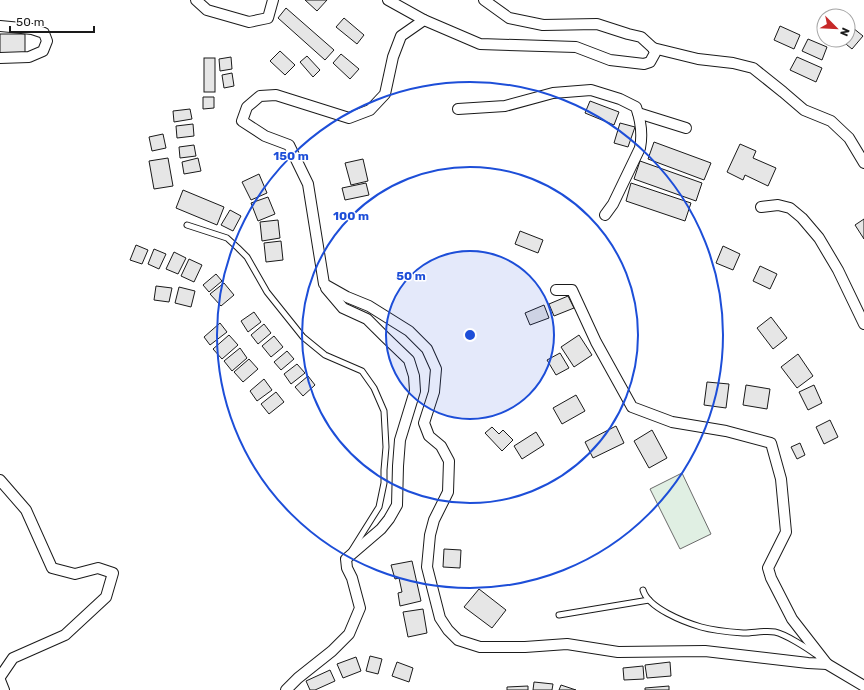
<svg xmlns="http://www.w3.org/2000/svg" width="864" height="690" font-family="Rubik,sans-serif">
<rect width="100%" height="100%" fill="#fff"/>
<polygon fill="#e0efe3" stroke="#6a6a6a" points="682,473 711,534 680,549 650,489"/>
<g fill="#e6e6e6" stroke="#1a1a1a">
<polygon points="305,0 327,0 317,11"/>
<polygon points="286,8 334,50 325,60 278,18"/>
<polygon points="344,18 364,35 357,44 336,27"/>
<polygon points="848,24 863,36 852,49 841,40 848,40"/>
<polygon points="780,26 800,35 794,49 774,40"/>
<rect x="0" y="34" width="25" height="21"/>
<polygon points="808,39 827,47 822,60 802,51"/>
<polygon points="280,51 295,65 285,75 270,61"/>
<polygon points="341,54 359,69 350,79 333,63"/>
<polygon points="307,56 320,70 313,77 300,62"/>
<polygon points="231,57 232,69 220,71 219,59"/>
<polygon points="797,57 822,68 816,82 790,70"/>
<rect x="204" y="58" width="11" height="34"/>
<polygon points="232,73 234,86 224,88 222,75"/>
<polygon points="203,97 214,97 214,108 203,109"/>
<polygon points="590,101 619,112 614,125 585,113"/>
<polygon points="190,109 192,119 174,122 173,111"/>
<polygon points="620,123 635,127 628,147 614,143"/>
<polygon points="193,124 194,136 177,138 176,126"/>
<polygon points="163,134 166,148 152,151 149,137"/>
<polygon points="654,142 711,163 704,180 648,159"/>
<polygon points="740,144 756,151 753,158 776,168 768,186 745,175 743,180 727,172"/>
<polygon points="194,145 196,156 180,158 179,147"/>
<polygon points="168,158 173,186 154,189 149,161"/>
<polygon points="198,158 201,171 184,174 182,162"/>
<polygon points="363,159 368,181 351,185 345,163"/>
<polygon points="640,161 702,183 696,201 634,179"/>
<polygon points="259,174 267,193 251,200 242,182"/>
<polygon points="366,183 369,195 345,200 342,188"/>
<polygon points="631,183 691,203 685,221 626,201"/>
<polygon points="183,190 224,207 217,225 176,208"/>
<polygon points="268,197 275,214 258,221 251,203"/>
<polygon points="230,210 241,216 233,231 221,225"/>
<polygon points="864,219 864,239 855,225"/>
<polygon points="278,220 280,238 262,241 260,222"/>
<polygon points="520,231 543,240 538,253 515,244"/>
<polygon points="281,241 283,260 266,262 264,243"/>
<polygon points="136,245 148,250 142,264 130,260"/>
<polygon points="723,246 740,254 733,270 716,263"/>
<polygon points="154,249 166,254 159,269 148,264"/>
<polygon points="174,252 186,258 178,274 166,269"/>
<polygon points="189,259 202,265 194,282 181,276"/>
<polygon points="760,266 777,274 770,289 753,281"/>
<polygon points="216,274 222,281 209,292 203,285"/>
<polygon points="224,283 234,295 221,306 210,294"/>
<polygon points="156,286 172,288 169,302 154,300"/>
<polygon points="179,287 195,291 191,307 175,303"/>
<polygon points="568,296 574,308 554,316 549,304"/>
<polygon points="544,305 549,318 530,325 525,313"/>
<polygon points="254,312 261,322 248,332 241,321"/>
<polygon points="771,317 787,338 773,349 757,328"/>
<polygon points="220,323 227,332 210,345 204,337"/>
<polygon points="264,324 271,333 258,344 251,335"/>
<polygon points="229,335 238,345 222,359 213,349"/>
<polygon points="579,335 592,355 574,367 561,347"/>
<polygon points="274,336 283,347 271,357 262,346"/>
<polygon points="240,348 247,358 232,371 224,361"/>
<polygon points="287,351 294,359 281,370 274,362"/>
<polygon points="560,353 569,368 556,375 547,360"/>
<polygon points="798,354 813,376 797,388 781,367"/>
<polygon points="249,359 258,369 243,382 234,372"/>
<polygon points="297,364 305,373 291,384 284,374"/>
<polygon points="308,376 315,385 303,396 295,387"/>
<polygon points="264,379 272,390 257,401 250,391"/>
<polygon points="707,382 729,384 726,408 704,405"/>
<polygon points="746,385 770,389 767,409 743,405"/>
<polygon points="814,385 822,403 808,410 799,392"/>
<polygon points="276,392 284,402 269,414 261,404"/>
<polygon points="576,395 585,411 562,424 553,408"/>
<polygon points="830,420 838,437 824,444 816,427"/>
<polygon points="616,426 624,443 593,458 585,442"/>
<polygon points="492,427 499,434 503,430 513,440 502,451 485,433"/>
<polygon points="652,430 667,458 649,468 634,441"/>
<polygon points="536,432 544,445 522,459 514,446"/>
<polygon points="800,443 805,455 797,459 791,447"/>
<polygon points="444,549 461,550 460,568 443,567"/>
<polygon points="412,561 421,601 400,606 398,593 402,592 399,578 395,579 391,565"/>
<polygon points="479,589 506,610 492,628 464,607"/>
<polygon points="423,609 427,633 408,637 403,612"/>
<polygon points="370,656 382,659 378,674 366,671"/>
<polygon points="356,657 361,671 343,678 337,664"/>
<polygon points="397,662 413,668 409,682 392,676"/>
<polygon points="670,662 671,676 647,678 645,665"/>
<polygon points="643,666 644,679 624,680 623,668"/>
<polygon points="330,670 335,681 315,690 310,690 306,681"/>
<polygon points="534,682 553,684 552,690 533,690"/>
<polygon points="561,685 576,690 559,690"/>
<polygon points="528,686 528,690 507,690 507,687"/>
<polygon points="669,686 669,690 645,690 645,688"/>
</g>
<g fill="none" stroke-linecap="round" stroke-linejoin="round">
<defs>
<g id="service">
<polyline points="187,225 227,238 238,248 247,257 267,292 303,337 325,355 362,371 374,388 384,411 386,447 384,470 384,483 379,507 352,550"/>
<path d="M643,590c5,18 41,32 58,37 14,4 29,5 43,6 10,0 21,-3 31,-1 10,2 32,16 40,22"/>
<polyline points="559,615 649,600"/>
</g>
<g id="minor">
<polyline points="196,0 207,10 249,22 268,18 273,0"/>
<polyline points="388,0 424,20"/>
<polyline points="484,0 509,18 543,25 597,24 628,34 641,37 653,48"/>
<polyline points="0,26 32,29 44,33 47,41 43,51 29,57 0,58"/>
<path d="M458,109l47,-3 48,-13 38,-3 29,9 16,8c5,14 7,26 4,41l-27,56 -8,11"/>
<polyline points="638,113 686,128"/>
<polyline points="864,163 849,138 831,121 804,110 783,92 753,68 733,63 698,59 653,48 655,53 650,62 644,64 610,60 576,47 480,44 424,20 401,36 393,57 385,94 370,110 349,118 276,95 260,96 247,107 242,121 265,136 289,145 308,184 324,284 347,297 369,306 409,331 427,349 436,369 434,392 424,423 429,436 441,446 449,461 448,492 434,520 430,535 427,567 440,618 448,630 458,640 480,647 525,647 567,644 618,652 705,651 808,663 827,664 864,686"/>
<polyline points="761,207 778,205 790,208 802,218 819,238 838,270 864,324"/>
<polyline points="556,290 572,290 596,342 632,407 672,422 726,431 771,443 781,479 786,532 768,568 771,578 792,619 827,664"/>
<polyline points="0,480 26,510 52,568 75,574 98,568 113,573 106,597 65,635 13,658 0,677"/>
<polyline points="0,680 4,690"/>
<polyline points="286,690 298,678 332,651 349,634 360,608 352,578 347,568 346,559 381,529 389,519 397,505 398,466 400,440 415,391 414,376 409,360 385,337 367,319 343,308 326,288"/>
</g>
</defs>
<use href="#service" stroke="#1a1a1a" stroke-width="7"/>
<use href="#minor" stroke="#1a1a1a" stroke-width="12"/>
<use href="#service" stroke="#fff" stroke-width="5"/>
<use href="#minor" stroke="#fff" stroke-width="10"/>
</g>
<circle cx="470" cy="335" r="84" fill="#1d4ed8" fill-opacity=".12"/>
<g fill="none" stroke="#1d4ed8" stroke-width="2">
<circle cx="470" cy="335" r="84"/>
<circle cx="470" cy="335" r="168"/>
<circle cx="470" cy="335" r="253"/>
</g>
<circle cx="470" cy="335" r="6" fill="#1d4ed8" stroke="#fff" stroke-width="2"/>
<g font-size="12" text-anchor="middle" font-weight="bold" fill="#1d4ed8" stroke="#fff" stroke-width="3" stroke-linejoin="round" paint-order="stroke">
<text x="291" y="160">150 m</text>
<text x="351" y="220">100 m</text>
<text x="411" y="280">50 m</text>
</g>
<g transform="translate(836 28) rotate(114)"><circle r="19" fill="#ffffff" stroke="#a3a3a3"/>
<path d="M0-3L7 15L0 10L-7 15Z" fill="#c62828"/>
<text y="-6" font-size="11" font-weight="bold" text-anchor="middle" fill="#1a1a1a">N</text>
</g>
<path d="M10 26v6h84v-6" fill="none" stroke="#1a1a1a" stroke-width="2"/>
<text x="16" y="26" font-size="12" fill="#1a1a1a" stroke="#ffffff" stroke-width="3" paint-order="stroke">50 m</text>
</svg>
